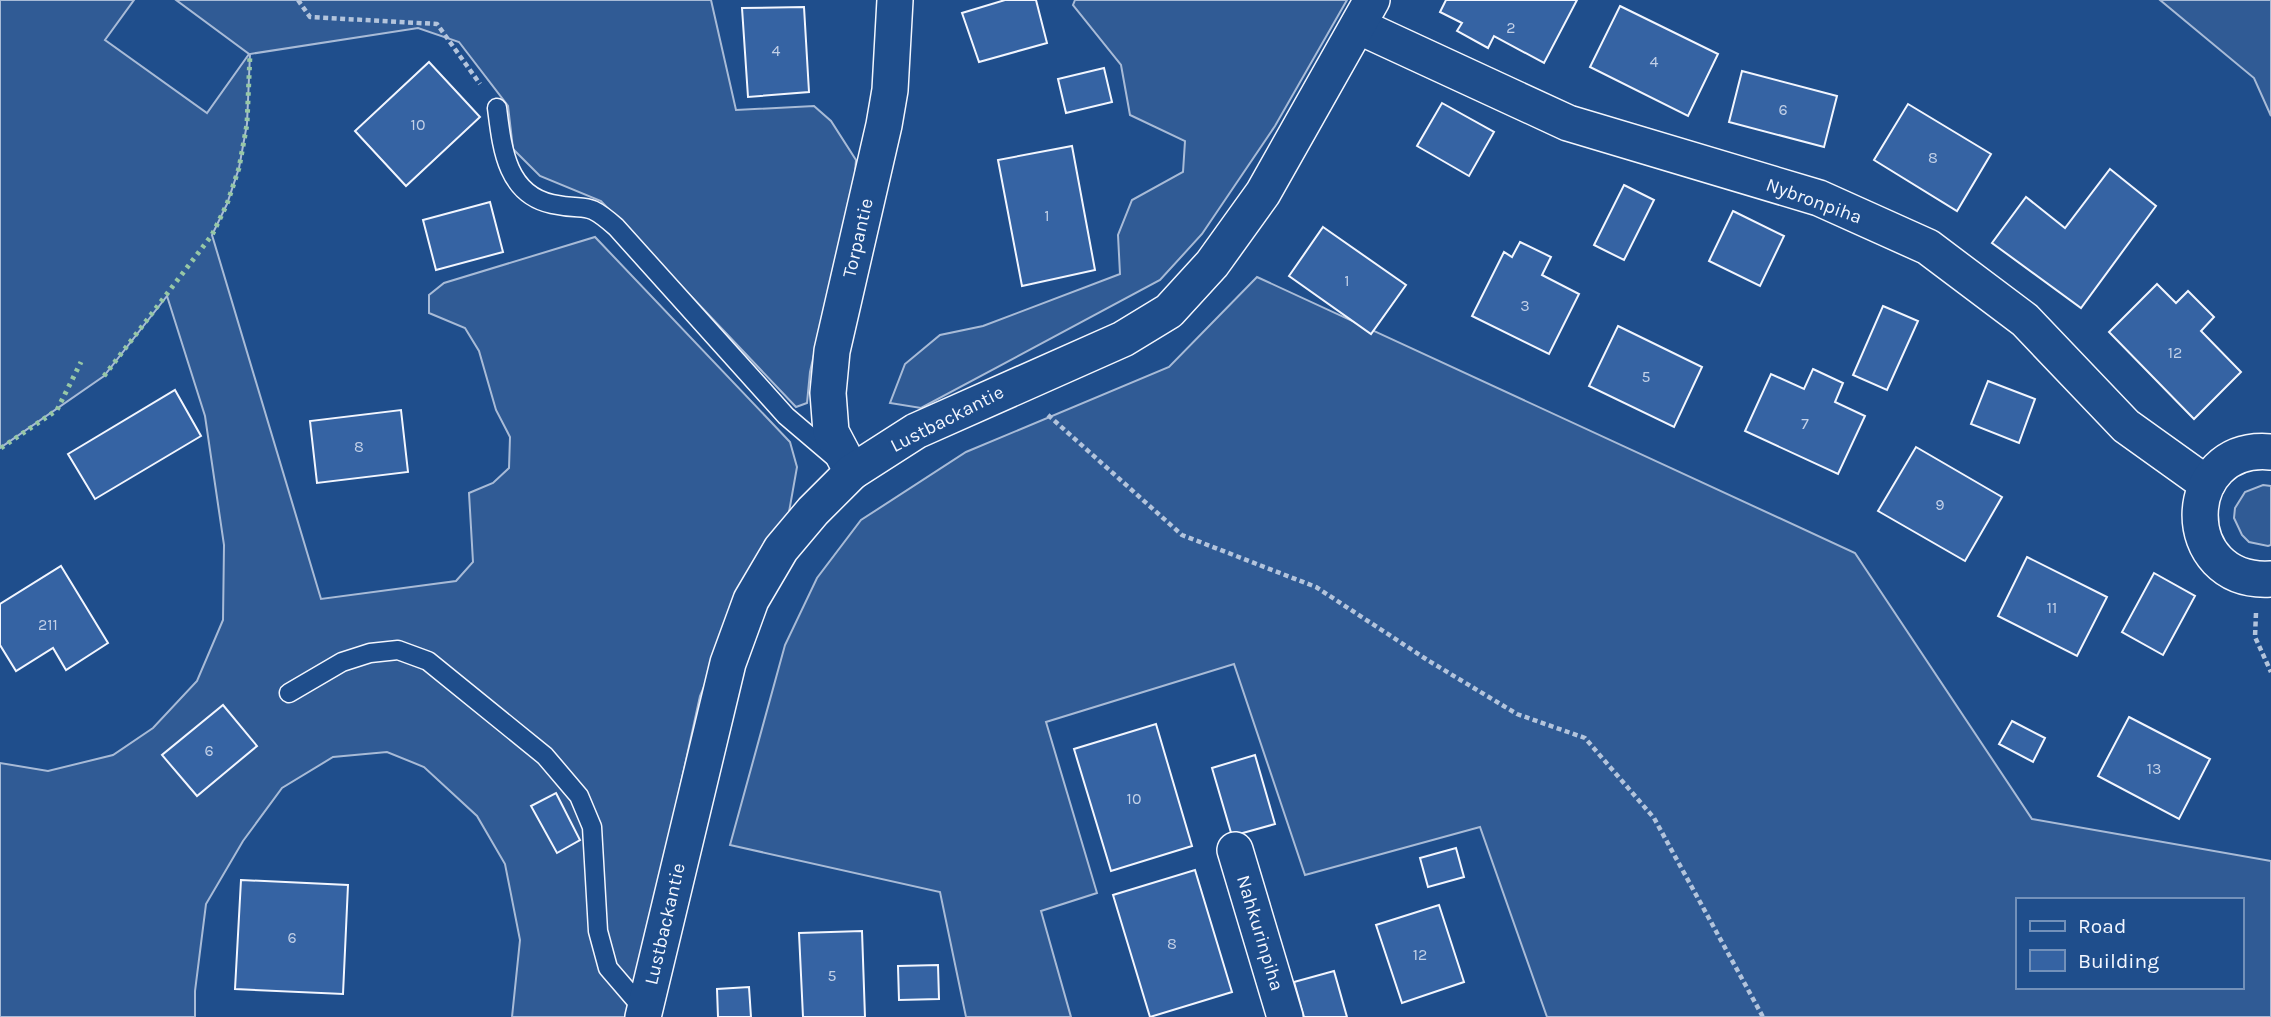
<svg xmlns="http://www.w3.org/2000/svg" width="2271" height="1017" font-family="Karla,sans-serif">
<rect width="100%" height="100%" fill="#1f4e8c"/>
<g fill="#305b95" stroke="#a8bbd7" stroke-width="2" fill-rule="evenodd">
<polygon points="0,0 134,0 105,40 207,113 249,54 176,0 711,0 736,110 814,106 831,121 856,160 852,215 827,297 810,372 807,403 796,407 601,201 540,176 513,149 508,106 459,42 418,28 250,54 247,124 239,168 227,204 212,235 321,599 456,581 473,562 469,493 493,483 509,468 510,437 496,410 479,351 465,328 429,313 429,295 444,283 595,237 790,442 797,467 789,512 747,585 700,696 655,902 625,1017 512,1017 520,940 505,864 477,816 424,767 387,752 333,757 282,788 243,841 206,904 195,991 195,1017 0,1017 0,763 48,771 113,755 153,728 197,681 223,620 224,545 205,416 167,296 104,376 0,448"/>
<polygon points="1075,0 1347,0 1275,126 1202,234 1160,280 921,408 890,403 905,364 940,335 983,326 1120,274 1118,235 1132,200 1183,172 1185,141 1130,115 1121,65 1073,5"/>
<polygon points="2160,0 2271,0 2271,116 2254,78"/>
<path d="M1257,277l598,276 177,266 239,42v156h-724l-67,-190 -175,48 -71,-211 -188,58 51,171 -56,18 30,106h-105l-26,-125 -210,-47 55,-200 32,-67 44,-58 105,-68 203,-85zM2017,900h224v87h-224z"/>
<polygon points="2263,485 2271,486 2271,545 2268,546 2249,542 2242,535 2234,518 2235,508 2245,492"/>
</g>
<g fill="#3563a3" stroke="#f2f6ff" stroke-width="2">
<polygon points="1005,0 1036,0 1047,43 979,62 962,13"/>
<polygon points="1446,0 1577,0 1544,63 1494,36 1488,48 1457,31 1462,23 1440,12"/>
<polygon points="1620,6 1718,54 1688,116 1590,67"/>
<polygon points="804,7 809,92 748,97 742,8"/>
<polygon points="429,62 480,117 406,186 355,131"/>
<polygon points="1104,68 1112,102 1066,113 1058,79"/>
<polygon points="1742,71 1837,96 1824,147 1729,122"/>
<polygon points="1442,103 1494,132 1469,176 1417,146"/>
<polygon points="1908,104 1991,154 1957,211 1874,160"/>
<polygon points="1072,146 1095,270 1022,286 998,160"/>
<polygon points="2110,169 2156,206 2081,308 1992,243 2026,197 2065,228"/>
<polygon points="1624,185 1654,200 1624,260 1594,245"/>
<polygon points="490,202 503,252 436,270 423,220"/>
<polygon points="1733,211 1784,236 1760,286 1709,261"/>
<polygon points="1323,227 1406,285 1371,334 1289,276"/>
<polygon points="1520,242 1551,257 1542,275 1579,294 1549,354 1472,316 1504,252 1512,257"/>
<polygon points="2157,284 2176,303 2188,291 2214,317 2201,331 2241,372 2194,419 2109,332"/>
<polygon points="1883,306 1918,321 1887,390 1853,375"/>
<polygon points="1618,326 1702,367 1674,427 1589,386"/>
<polygon points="1813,369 1843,383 1835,402 1865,416 1838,474 1745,431 1771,374 1804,389"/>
<polygon points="1988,381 2035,399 2019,443 1971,424"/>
<polygon points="175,390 201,436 95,499 68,454"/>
<polygon points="401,410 408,472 317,483 310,421"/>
<polygon points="1916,447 2002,497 1965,561 1878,511"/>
<polygon points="2027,557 2107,597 2077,656 1998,616"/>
<polygon points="61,566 108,643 66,670 53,648 16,671 0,645 0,604"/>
<polygon points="2154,573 2195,596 2163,655 2122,632"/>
<polygon points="223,705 257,746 197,796 162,755"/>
<polygon points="2129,717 2210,759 2179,819 2098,776"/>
<polygon points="2012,721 2045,738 2033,762 1999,744"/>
<polygon points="1156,724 1192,846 1111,871 1074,749"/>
<polygon points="1255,755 1275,824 1232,836 1212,768"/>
<polygon points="556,793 580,840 557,853 531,806"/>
<polygon points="1456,848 1464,877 1428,887 1420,858"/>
<polygon points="1195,870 1232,992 1150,1017 1113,895"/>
<polygon points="241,880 348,885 343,994 235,989"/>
<polygon points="1439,905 1464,982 1402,1003 1376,925"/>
<polygon points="862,931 865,1017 803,1017 799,933"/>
<polygon points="938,965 939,999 899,1000 898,966"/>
<polygon points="1334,971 1347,1017 1304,1017 1294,982"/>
<polygon points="749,987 751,1017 718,1017 717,989"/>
</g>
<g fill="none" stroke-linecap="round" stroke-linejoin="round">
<defs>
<g id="lane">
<path d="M497,108c5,39 9,86 55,96 37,8 32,-5 64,23l170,189 47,40"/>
<polyline points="289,693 342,662 370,653 398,650 428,661 545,756 579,796 592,827 598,931 608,968 645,1011"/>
</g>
<g id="street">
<polyline points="1358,26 1568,123 1819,198 1928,247 2025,320 2126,426 2207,484"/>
<path d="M2271,452c-93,-9 -96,133 0,127"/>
<polyline points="852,472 831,432 828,393 832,351 884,125 890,90 895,0"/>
<polyline points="1235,850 1285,1017"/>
<polyline points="643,1017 728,663 751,600 781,549 813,511 852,472 916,431 1123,339 1169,311 1212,264 1263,193 1372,0"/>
</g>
</defs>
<use href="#lane" stroke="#f2f6ff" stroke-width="21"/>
<use href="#street" stroke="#f2f6ff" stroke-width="38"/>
<g stroke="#b3c4dc" stroke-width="4.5" stroke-dasharray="5 3.5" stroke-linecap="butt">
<polyline points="298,0 310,17 437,24 480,84"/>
<polyline points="1048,415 1182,535 1316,587 1429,661 1517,714 1585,738 1654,818 1763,1017"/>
<polyline points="2256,613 2255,637 2271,672"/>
</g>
<use href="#lane" stroke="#1f4e8c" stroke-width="18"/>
<use href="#street" stroke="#1f4e8c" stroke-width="35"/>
<g stroke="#97c8a6" stroke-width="5" stroke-dasharray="3.5 5" stroke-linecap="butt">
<polyline points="104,376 212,235 227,204 239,168 247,124 250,54"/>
<polyline points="1,448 57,410 81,362"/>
</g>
</g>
<g text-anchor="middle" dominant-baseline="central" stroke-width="5" stroke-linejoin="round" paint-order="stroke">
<g font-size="16" fill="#c3d1e8">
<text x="1511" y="27">2</text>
<text x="776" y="50">4</text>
<text x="1654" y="61">4</text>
<text x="1783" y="109">6</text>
<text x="418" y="124">10</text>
<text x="1933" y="157">8</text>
<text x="1047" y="215">1</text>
<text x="1347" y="280">1</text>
<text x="1525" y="305">3</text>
<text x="2175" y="352">12</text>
<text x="1646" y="376">5</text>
<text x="1805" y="423">7</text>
<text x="359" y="446">8</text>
<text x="1940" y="504">9</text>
<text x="2052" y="607">11</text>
<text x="48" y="624">211</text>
<text x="209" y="750">6</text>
<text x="2154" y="768">13</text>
<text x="1134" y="798">10</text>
<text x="292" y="937">6</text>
<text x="1172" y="943">8</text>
<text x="1420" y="954">12</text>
<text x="832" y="975">5</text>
</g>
<g font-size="19" fill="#f2f6ff" stroke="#1f4e8c">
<text transform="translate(1814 201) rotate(20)">Nybronpiha</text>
<text transform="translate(858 238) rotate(-77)">Torpantie</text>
<text transform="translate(947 419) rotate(-27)">Lustbackantie</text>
<text transform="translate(665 924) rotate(-77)">Lustbackantie</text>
<text transform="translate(1260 933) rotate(73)">Nahkurinpiha</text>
</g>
</g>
<rect x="2016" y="898" width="228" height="91" fill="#1f4e8c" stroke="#7391ba" stroke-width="2"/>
<rect x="2030" y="921" width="35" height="10" fill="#1f4e8c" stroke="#7391ba" stroke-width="2"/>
<text x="2078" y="933" font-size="21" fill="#f2f6ff">Road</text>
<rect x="2030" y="950" width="35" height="21" fill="#3563a3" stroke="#7391ba" stroke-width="2"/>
<text x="2078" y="968" font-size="21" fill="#f2f6ff">Building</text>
</svg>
